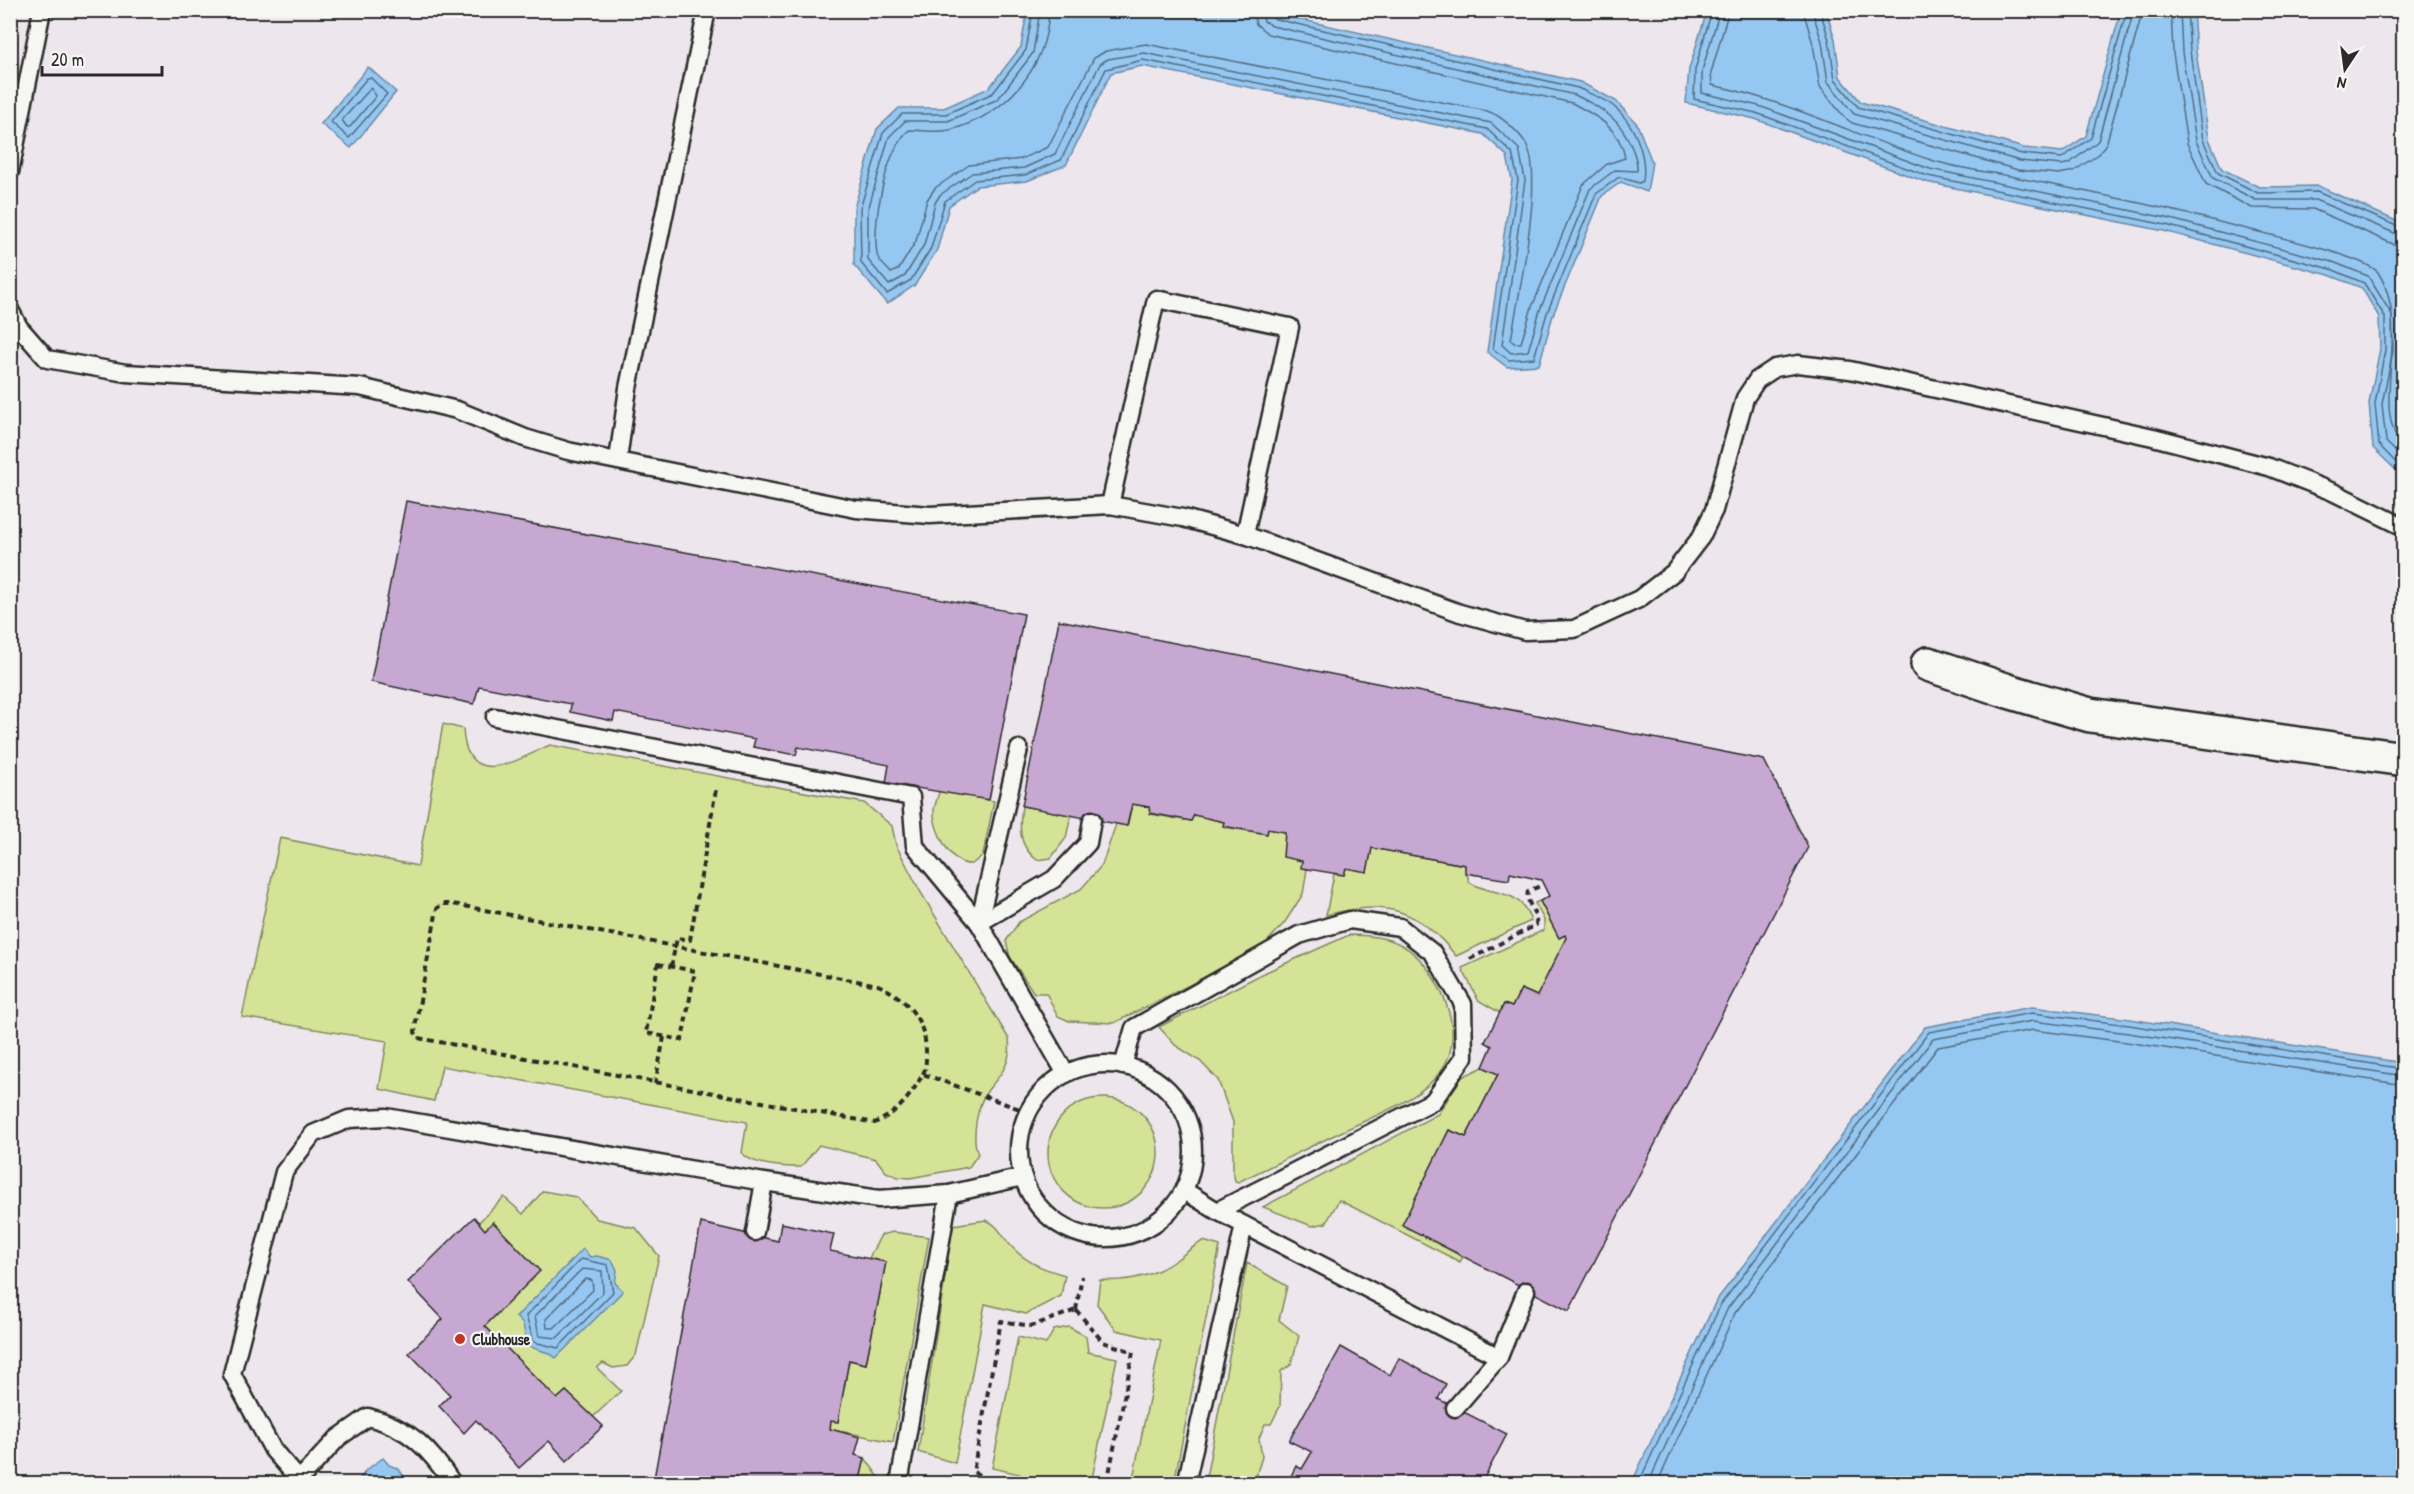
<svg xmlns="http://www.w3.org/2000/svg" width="2414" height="1494" font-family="'Patrick Hand',sans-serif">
<rect width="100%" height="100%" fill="#ede6ec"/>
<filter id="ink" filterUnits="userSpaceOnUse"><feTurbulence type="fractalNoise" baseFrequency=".0167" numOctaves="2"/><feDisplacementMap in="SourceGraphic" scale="12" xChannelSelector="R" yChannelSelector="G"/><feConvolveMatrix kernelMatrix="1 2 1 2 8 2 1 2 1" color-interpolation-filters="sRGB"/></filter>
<g filter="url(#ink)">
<g fill="#d5e396" stroke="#808760" stroke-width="1.5">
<path d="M443,724l20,5c3,62 53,32 87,16l314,58 28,23 4,19 24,46 89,148c3,24 -7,34 -21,51 -11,14 -17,48 -10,64l-9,13 -59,11 -12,-1 -12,-5 -10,-13 -57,-14 -18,22c-17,0 -48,-1 -59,-14l5,-31 -305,-56 -8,35 -55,-12 8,-48 -145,-24 38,-179 138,28z"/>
<path d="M939,791l55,10 -11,54 -11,9c-21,2 -39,-34 -38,-54 1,-6 4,-13 5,-19z"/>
<polygon points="1132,804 1149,807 1150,814 1191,821 1194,815 1224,822 1224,827 1267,834 1268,829 1285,832 1302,861 1302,867 1307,869 1303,894 1285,922 1261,949 1114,1023 1069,1021 1058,1016 1046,993 1034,993 1010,957 1006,941 1019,922 1081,889 1102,865 1116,824 1127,826"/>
<path d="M1022,806l49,9 -5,23 -15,20 -14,2c-19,-14 -18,-32 -15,-54z"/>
<path d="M1372,848l93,17 4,17c26,16 50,4 62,39l-75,35c-38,-48 -72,-57 -130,-41l8,-41 10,1 2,-7 21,4z"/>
<polygon points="1540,901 1559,938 1565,935 1566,938 1537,996 1521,989 1512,1007 1504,1004 1500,1013 1478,1000 1462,968 1544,930 1544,920 1535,903"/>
<path d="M1349,935c41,0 65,9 86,45 16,27 26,63 6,91 -21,29 -65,44 -96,59 -36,17 -71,35 -107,52l-3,-1 -2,-10v-49l-15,-42 -18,-19 -25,-16 -16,-18 105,-54z"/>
<polygon points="1483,1067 1498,1074 1466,1137 1449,1130 1403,1225 1463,1257 1460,1262 1339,1200 1326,1223 1312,1226 1263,1207 1438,1114 1462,1077"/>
<circle cx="1103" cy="1153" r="55"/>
<polygon points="543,1191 576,1197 597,1219 636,1228 659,1256 636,1355 627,1366 613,1368 603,1363 597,1368 621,1391 593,1417 566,1391 557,1399 485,1326 493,1222 485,1230 478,1223 504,1197 523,1214"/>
<path d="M986,1220c14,5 18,21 29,30 14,14 32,20 50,25l-4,21 -35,18 -41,-10 -30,159 -37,-11 35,-227z"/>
<polygon points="893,1232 929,1237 893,1442 830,1429 831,1421 838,1422 849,1360 866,1364 886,1262 869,1258 881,1235"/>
<path d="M1203,1241l17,5 -46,237h-42l29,-143 -45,-10 -19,-26 3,-24c27,2 54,-4 76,-20 9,-6 17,-14 27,-19z"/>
<polygon points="1247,1263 1287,1286 1279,1320 1299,1336 1291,1365 1281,1371 1280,1406 1271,1424 1265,1424 1259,1438 1262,1457 1254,1482 1205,1483"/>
<polygon points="1069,1327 1086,1336 1088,1352 1117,1358 1091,1483 1021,1483 1020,1474 992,1468 1018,1337 1046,1344 1054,1330"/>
<polygon points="865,1458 883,1483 859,1483"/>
</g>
<g fill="#94c8f2" stroke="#6a89a2" stroke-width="1.5">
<polygon points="1027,11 1263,11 1580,82 1616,101 1637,124 1652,162 1647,192 1621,182 1602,196 1553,315 1539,365 1507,367 1487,352 1512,180 1507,156 1483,134 1142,66 1111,73 1066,165 1027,181 977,186 949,206 937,250 915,285 887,304 854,265 854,208 877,129 899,108 944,108 989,88 1021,47"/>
<polygon points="1707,11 1821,11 1827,14 1835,39 1840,77 1861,102 2024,148 2062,152 2086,136 2121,11 2193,11 2196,51 2209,139 2222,169 2259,187 2318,186 2403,224 2403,477 2373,448 2369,403 2380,349 2379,317 2362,288 2329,275 2164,231 1926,182 1755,119 1686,103 1689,69"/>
<polygon points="368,67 396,92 351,148 321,124"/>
<polygon points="2032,1007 2130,1019 2403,1063 2403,1483 1635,1483 1634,1478 1716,1301 1925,1027"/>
<path d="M583,1249l7,8 7,-1 15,4 5,10 -2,13 8,8 -67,67c-9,-9 -20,-6 -29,-14l-4,-20 -7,-7z"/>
<polygon points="383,1458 389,1465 399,1469 408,1483 357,1483 366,1470"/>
</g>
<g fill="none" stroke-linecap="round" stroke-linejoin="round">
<g stroke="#556a7b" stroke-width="1.5">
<path d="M1033,10l-7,40 -33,43 -47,21h-44l-19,19 -23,76 1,54 26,31 24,-14 20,-32 14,-47 30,-21 50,-5 36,-15 45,-91 37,-9 344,69 25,24 6,27 -25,169 16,11 25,-2 13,-45 49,-119 23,-17 20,6 4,-2c4,-27 -9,-59 -31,-76 -10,-7 -24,-12 -34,-17l-303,-69 -5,-3 -1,-6"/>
<path d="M1040,10l-7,43 -35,46 -50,22h-43l-16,16 -21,73v50l21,25 16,-9 19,-31 11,-42 5,-8 32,-22 52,-5 31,-14 45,-90 8,-5 36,-6 347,70 28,26 6,31 -23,165 9,8 17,-2 12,-41 50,-121 25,-19 22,1c1,-9 -2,-15 -5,-23 -11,-29 -30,-40 -57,-53l-303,-69 -8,-5 -3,-11"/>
<path d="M1049,10c-2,59 -43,105 -99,120 -12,3 -28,0 -41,0 -24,21 -37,93 -32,124 1,7 9,13 14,19l8,-4 17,-28 11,-41 8,-12 34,-23 52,-6 27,-12 46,-89 12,-7 40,-7 341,67c14,4 36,24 41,37 15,36 -10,149 -17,192l3,3h7l11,-36 51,-122 24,-21 18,-6c-5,-30 -28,-42 -53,-55l-304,-69 -12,-10 -4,-14"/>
<polyline points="1712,10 1695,70 1694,99 1756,113 1928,176 2166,225 2331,269 2364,283 2385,317 2385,350 2375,404 2379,445 2404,471"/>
<polyline points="1720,10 1702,71 1702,93 1759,106 1930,169 2167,218 2333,262 2368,276 2392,315 2393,351 2382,404 2386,442 2404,460"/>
<path d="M1729,10l-18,63 1,12c76,16 145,51 219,75 28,9 59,12 88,18 68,14 137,27 204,45 30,8 136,31 155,49 36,57 -11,137 26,175"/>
<polyline points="1803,10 1813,44 1820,87 1844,117 1852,123 2018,170 2059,174 2074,171 2099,154 2106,145 2143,10"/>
<polyline points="1812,10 1822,42 1828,82 1854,114 2020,161 2062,165 2070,163 2098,141 2134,10"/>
<polyline points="1820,10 1829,40 1835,79 1858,107 2022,154 2062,158 2091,138 2127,10"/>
<polyline points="2171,10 2173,53 2187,143 2206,184 2252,208 2313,209 2393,244 2404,246"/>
<polyline points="2180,10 2182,52 2196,141 2213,178 2256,200 2315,200 2404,237"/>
<polyline points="2187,10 2190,51 2203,140 2218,173 2258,193 2317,192 2404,229"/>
<polygon points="367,78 371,78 387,94 349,138 331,122"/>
<polygon points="371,88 376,96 350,127 347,127 342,120"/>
<polygon points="581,1259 608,1265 613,1292 558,1348 534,1342 526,1316"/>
<polygon points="582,1269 602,1271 603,1292 557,1338 539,1336 535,1316"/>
<polygon points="585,1279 592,1280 593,1290 554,1328 547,1328 546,1319"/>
<polyline points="1641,1484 1641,1478 1721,1304 1929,1032 2032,1013 2129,1025 2404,1069"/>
<polyline points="1648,1484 1728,1308 1933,1039 2033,1021 2128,1033 2404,1076"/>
<polyline points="1657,1484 1735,1313 1938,1047 2033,1030 2126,1042 2404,1085"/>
</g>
</g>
<g fill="#c7a8d3" stroke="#2b2b2b" stroke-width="1.5">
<polygon points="406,501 1024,614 989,800 886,783 889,765 798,747 796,755 753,747 755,739 615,712 613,721 570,712 571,704 479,686 474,704 371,682"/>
<polygon points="1059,620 1764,760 1808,847 1569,1311 1402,1225 1449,1130 1466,1137 1498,1074 1483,1067 1492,1046 1485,1042 1504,1004 1512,1007 1521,989 1537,996 1566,938 1565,935 1559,938 1540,901 1549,896 1541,880 1510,873 1509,880 1465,873 1465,865 1372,848 1367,872 1346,868 1344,875 1301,868 1302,861 1283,857 1285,832 1268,829 1267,834 1223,826 1224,822 1194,815 1191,821 1150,813 1149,807 1132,804 1127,826 1022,806"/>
<polygon points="474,1217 485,1230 493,1222 540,1271 485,1326 557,1399 566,1391 603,1426 567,1461 549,1441 519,1468 476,1420 464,1433 439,1406 450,1395 409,1353 443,1319 408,1282"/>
<polygon points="701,1223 778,1241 781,1223 828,1233 834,1234 830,1251 886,1262 866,1364 849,1360 838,1422 831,1421 830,1429 860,1437 855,1455 865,1458 859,1484 653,1484"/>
<polygon points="1341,1347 1390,1375 1399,1358 1446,1384 1438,1399 1507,1434 1481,1484 1287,1484 1296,1466 1302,1469 1312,1452 1289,1441"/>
</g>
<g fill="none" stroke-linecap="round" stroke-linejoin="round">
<defs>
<g id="lane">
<polyline points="10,172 42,10"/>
<polyline points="10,310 19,327 47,359 126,373 360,387 457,410 525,438 568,451 856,509 930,515 1110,505 1183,518 1245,535 1460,613 1525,631 1574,629 1639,599 1674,572 1701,537 1714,510 1745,398 1757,380 1775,368 1798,364 1850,370 2153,437 2269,467 2333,492 2404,527"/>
<polyline points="618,460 628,388 707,10"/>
<polyline points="1110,505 1156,299 1290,327 1245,535"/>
<polyline points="495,717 911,797 915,846 979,923 1066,1074"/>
<polyline points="979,923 1019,749"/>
<polyline points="979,923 1054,879 1088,843 1092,820"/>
<circle cx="1106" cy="1151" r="87"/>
<polyline points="1123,1066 1134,1028 1299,935 1350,920 1400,927 1433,953 1463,1004 1464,1057 1433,1101 1217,1211"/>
<polyline points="1185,1191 1217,1211 1499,1357"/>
<polyline points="755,1232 764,1182"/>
<polyline points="1455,1408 1499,1357 1526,1291"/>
<path d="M299,1480l39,-42 30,-21c41,10 62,32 85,67"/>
<polyline points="303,1484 273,1450 232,1374 284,1172 313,1134 349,1119 386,1117 764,1182 879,1199 949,1194 1023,1177"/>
<polyline points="899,1484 949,1194"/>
<polyline points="1186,1484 1244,1225"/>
</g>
<polyline id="street" points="1928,664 2008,691 2090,715 2404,759"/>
</defs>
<use href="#lane" stroke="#2b2b2b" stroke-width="21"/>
<use href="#street" stroke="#2b2b2b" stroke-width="38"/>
<g stroke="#2b2b2b" stroke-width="4" stroke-dasharray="6 4.5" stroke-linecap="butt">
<path d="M1470,959l66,-34c2,-13 -11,-21 -8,-34l15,-6"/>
<polygon points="658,964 695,971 682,1040 646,1033"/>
<polyline points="671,967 677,938 690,940 716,789"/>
<path d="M923,1074c3,-6 3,-12 3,-19 1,-33 -19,-57 -48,-70l-425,-81h-12l-4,5 -21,113 -1,10 3,6 457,85c25,-12 34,-25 48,-49l105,38"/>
<polyline points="655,1084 664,1037"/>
<polyline points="1076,1310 1103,1342 1133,1352 1107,1484"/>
<polyline points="1076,1310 1082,1276"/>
<polyline points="998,1484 973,1472 1001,1321 1031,1326 1076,1310"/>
</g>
<use href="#lane" stroke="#f6f6f2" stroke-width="16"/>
<use href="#street" stroke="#f6f6f2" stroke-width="33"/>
</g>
</g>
<circle fill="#c8321e" stroke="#f6f6f2" stroke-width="2" cx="460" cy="1339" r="6"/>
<g text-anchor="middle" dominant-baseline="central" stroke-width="4.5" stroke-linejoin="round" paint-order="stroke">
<g font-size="16" font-weight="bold" fill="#2b2b2b" stroke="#f6f6f2" text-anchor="start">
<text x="472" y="1339">Clubhouse</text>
</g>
</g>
<rect width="2414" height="1494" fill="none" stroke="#f6f6f2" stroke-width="36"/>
<rect x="18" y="18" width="2378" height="1458" fill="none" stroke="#2b2b2b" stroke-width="2" filter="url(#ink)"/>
<g transform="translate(2345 69) rotate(193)" stroke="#f6f6f2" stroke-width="4.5" paint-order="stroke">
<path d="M0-4.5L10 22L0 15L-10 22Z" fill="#2b2b2b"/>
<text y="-9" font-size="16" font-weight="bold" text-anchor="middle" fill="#2b2b2b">N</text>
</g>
<path d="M42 66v9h120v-9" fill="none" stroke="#2b2b2b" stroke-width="3"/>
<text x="51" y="66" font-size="18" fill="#2b2b2b" stroke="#f6f6f2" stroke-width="4.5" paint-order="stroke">20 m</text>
</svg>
